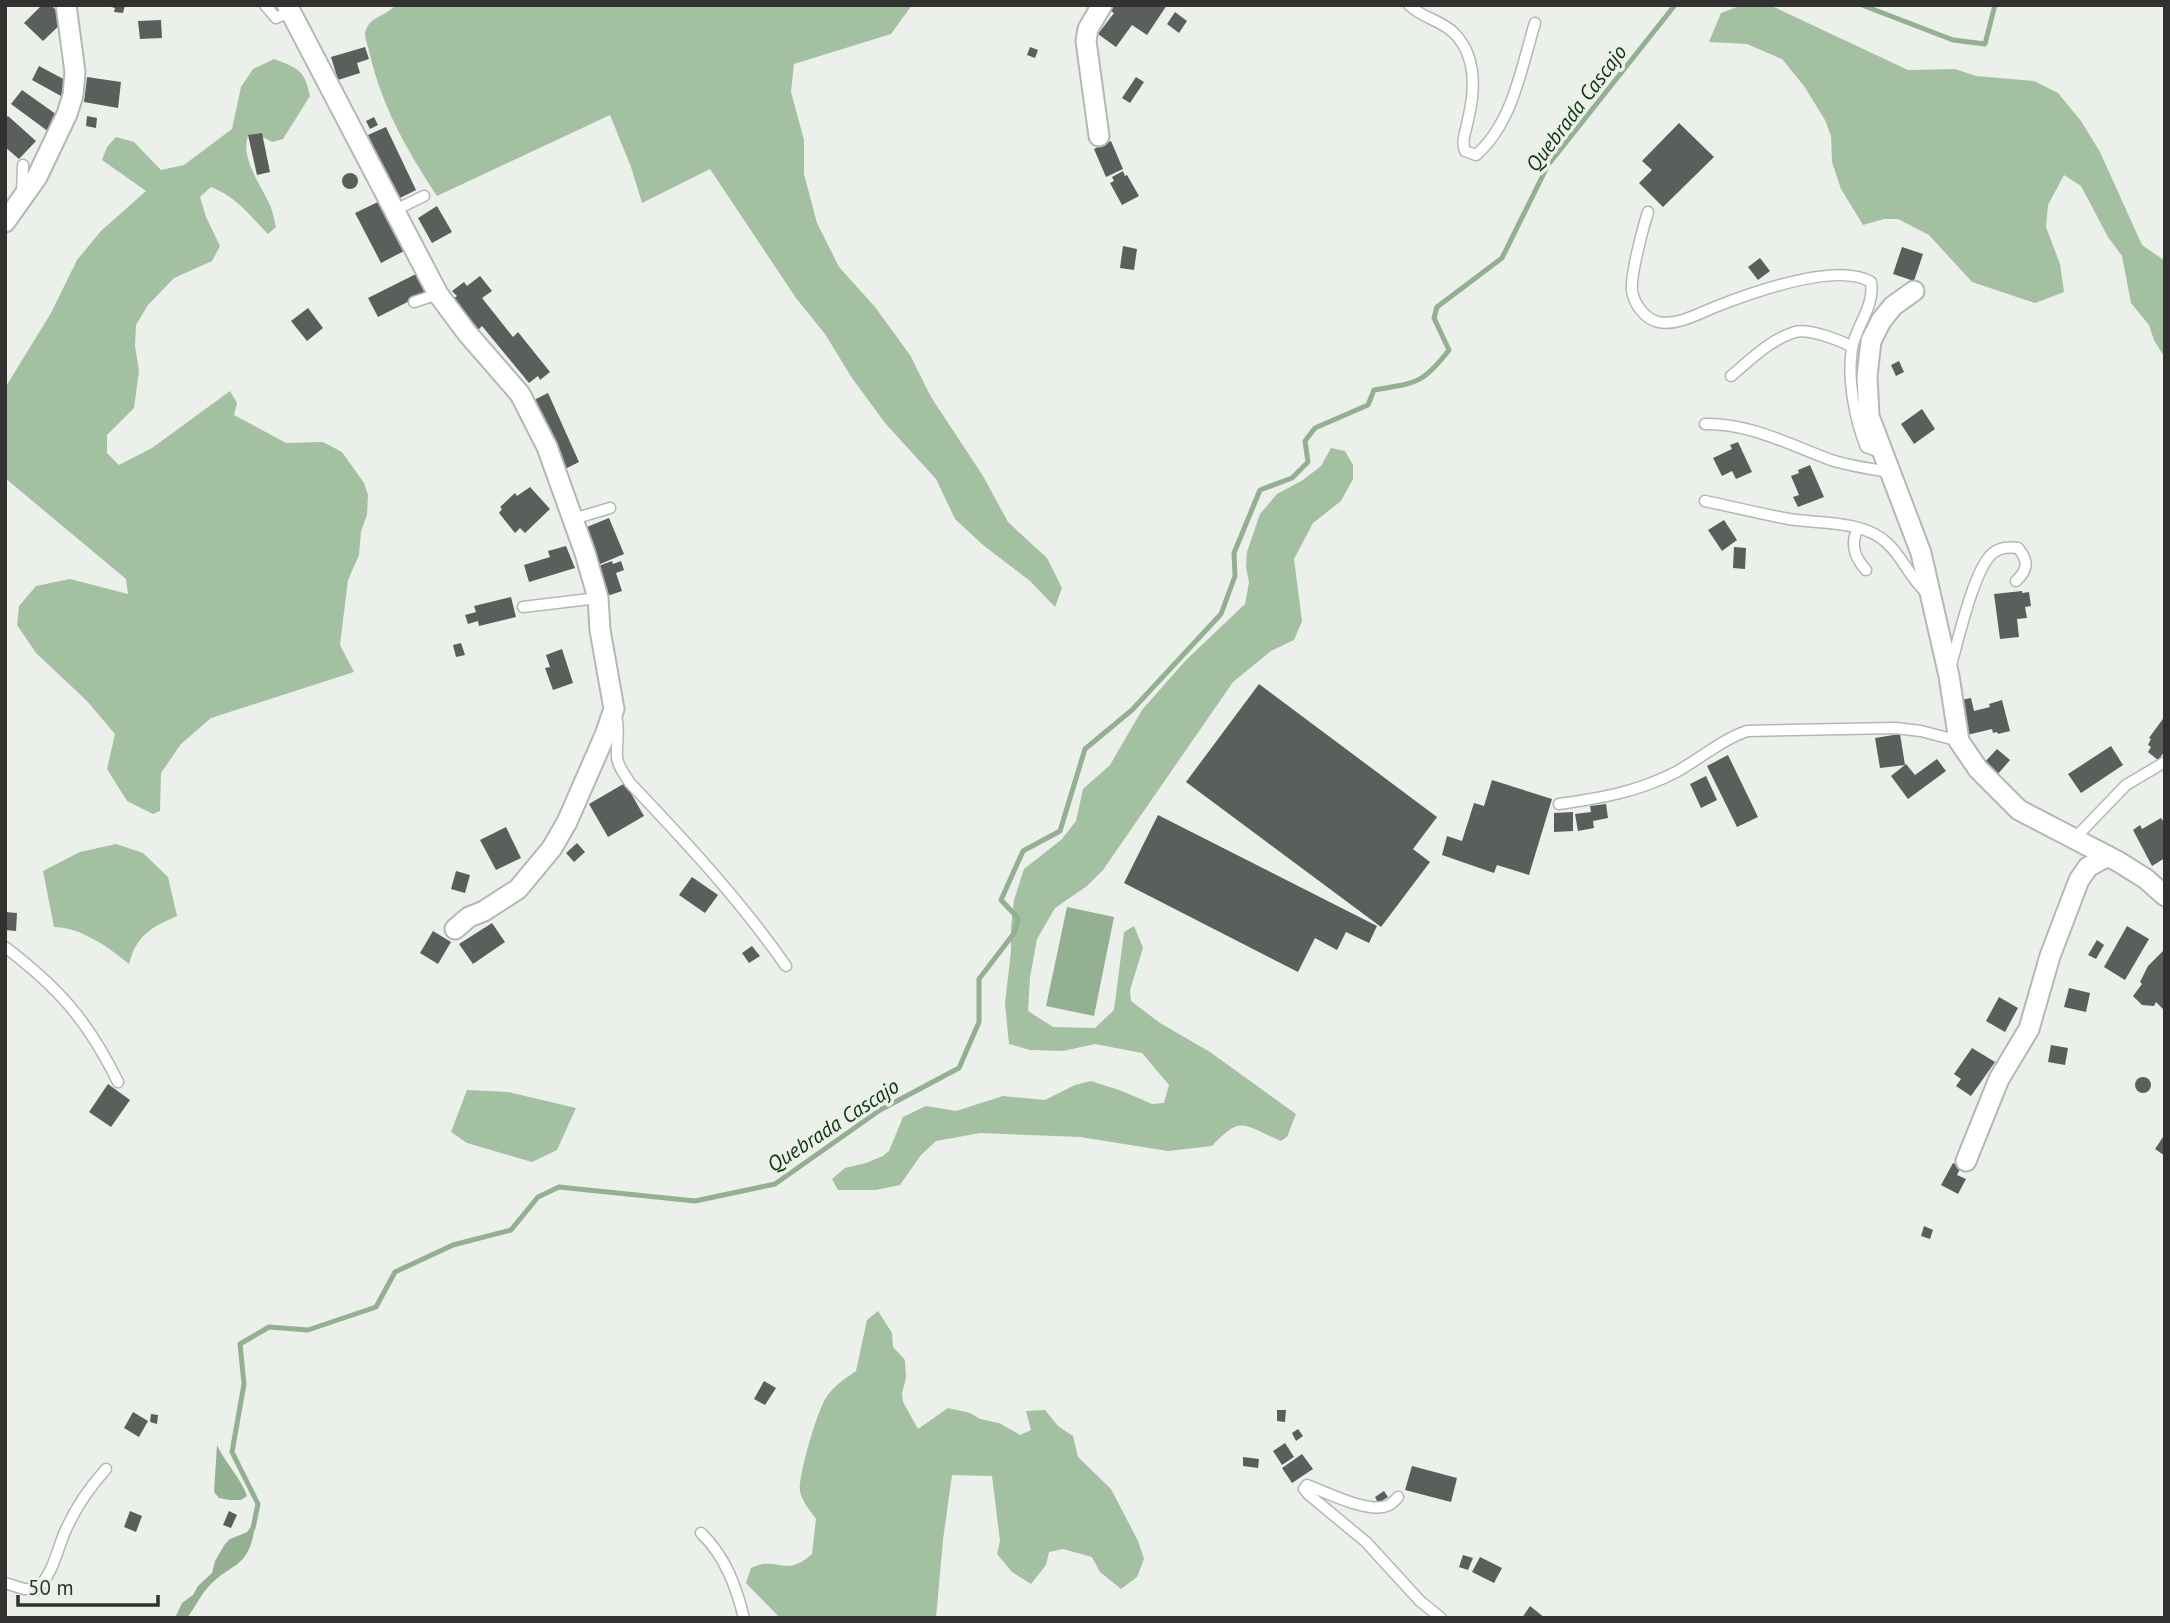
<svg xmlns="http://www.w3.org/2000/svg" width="2170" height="1623" font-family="'PT Sans',sans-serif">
<rect width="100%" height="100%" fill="#ebf0eb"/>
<g fill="#a3c0a1">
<path d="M395,5h517l-21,29 -97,30 -3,28 13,48v34l13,49 22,44 36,40 35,48 21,42 52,79 25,46 39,36 15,30 -7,19 -25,-26 -47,-36 -28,-26 -19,-40 -51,-56 -33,-45 -27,-44 -29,-36 -86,-129 -68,34 -11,-36 -21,-52 -173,81c-30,-46 -54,-87 -67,-141 -1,-6 -5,-16 -5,-21 3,-19 22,-17 30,-29z"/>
<polygon points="1742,5 1774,7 1908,70 1955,69 1976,76 2034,81 2058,93 2081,121 2100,152 2142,245 2165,261 2165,358 2154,340 2149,325 2131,303 2122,256 2108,237 2081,186 2064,175 2048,205 2046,227 2060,264 2064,292 2035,303 1972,282 1929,235 1898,219 1884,219 1863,225 1841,189 1832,162 1831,136 1825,120 1804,86 1782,59 1747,44 1709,42 1721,13"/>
<path d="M274,59c25,10 30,10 36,37l-27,43 -11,3 -11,-6h-13c-8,21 13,50 22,69 3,7 4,15 6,22l-8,7c-20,-20 -31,-37 -57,-47l-11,10 6,20 14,29 -8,15 -38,17 -26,27 -12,20 -1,21 4,25 -5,37 -27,27v18l12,12 33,-17 78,-57 7,12 -3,12 52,28 37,-1 19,10 22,31 4,12 -1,20 -6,16 -2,24 -11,25 -8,65 14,27 -143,46 -30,26 -20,29 -1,38 -7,3 -26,-13 -20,-32 8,-35 -28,-33 -51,-48 -19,-28 2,-19 17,-20 34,-7 58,15 -2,-15 -121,-101v-90l46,-75 26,-53 24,-29 45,-40 -44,-31 5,-13 9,-10 18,5 27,28 23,-5 48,-36 9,-42 12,-18z"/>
<path d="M1331,448l14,3 8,14v14l-12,22 -28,22 -19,36 8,62 -8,19 -23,11 -38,31 -130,188 -16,16 -32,22 -18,31 -7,38 -2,34 25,16 42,1 19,-18 10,-78 10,-6 9,22 -13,42 1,11 29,22 50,29 86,62 -9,23 -6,4c-38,-16 -39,-27 -69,5l-44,5 -88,-14 -100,-4 -44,8 -15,14 -21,30 -24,5h-38l-6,-11 13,-11 21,-5 17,-7 6,-5 14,-34 23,-11 30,5 47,-15 42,4 30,-15 16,-4 31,10 30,13 12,-1 5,-18 -27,-32 -47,-9 -32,7 -33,-1 -21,-6 -4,-41 6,-52v-24l3,-27 10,-31 37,-29 15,-19 7,-32 27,-24 32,-55 44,-50 59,-56 4,-22 -3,-15 1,-15 13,-38 17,-20 26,-14 18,-14z"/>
<path d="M116,844l27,9 25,24 9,39c-27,12 -40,19 -48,48 -19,-16 -49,-37 -75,-37l-11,-56 37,-19z"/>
<polygon points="467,1090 508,1092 576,1108 557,1150 532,1162 467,1143 451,1132"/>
<path d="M878,1311l14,22 1,14 12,13 1,17 -4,17 1,8 15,27 30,-21 22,5 10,6 19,4 21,12 11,-5 -5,-19 19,-1 13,16 15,10 5,21 33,32 27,52 6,18 -7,18 -16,12 -21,-17 -8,-15 -29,-8 -14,3 -3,13 -15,19 -19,-12 -15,-18 3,-13 -8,-65 -40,-1 -9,65 -7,78h-156l-34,-35 5,-15c27,-13 33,11 61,-14l4,-35c-6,-9 -14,-17 -16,-28 -2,-15 18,-83 27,-95 8,-11 19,-18 29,-25l11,-51z"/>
</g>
<g fill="#93b091">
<polygon points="1067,907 1114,917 1094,1016 1046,1006"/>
<path d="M217,1445c8,18 25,34 30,51l-6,4h-11l-11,-2 -5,-6z"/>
<path d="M250,1531l4,1c-7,37 -23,31 -44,53 -10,10 -15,23 -23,33h-12l7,-15 11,-8 5,-9 14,-13 3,-12 10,-17 5,-5z"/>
</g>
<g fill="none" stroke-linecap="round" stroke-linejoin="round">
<g stroke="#93b091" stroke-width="5">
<polyline points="1862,5 1953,40 1985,44 1995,5"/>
<path d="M247,1537l6,-9 5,-24 -26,-52 12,-68 -4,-40 29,-17 39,3 68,-23 19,-35 58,-27 58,-15 27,-33 21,-10 136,14 80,-17 105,-74 79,-42 20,-46v-43l36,-47 3,-14 -17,-18 22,-49 37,-20 25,-82 47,-39 89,-96 14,-38 -1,-23 26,-63 32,-12 16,-16 -3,-21 10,-13 53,-23 6,-15c41,-7 48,-5 75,-40l-15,-32 3,-11 65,-49 46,-93 127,-160"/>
</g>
</g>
<g fill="#5b5f5b">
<polygon points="42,5 51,5 65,20 43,41 24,23"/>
<polygon points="105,5 125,5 123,13 114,12 115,8"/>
<polygon points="1108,5 1167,5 1147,35 1132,25 1116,47 1098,34 1114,13 1106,8"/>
<polygon points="1175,12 1187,21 1179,33 1167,24"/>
<polygon points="161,20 162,38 140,39 138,21"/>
<polygon points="365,47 369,59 357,63 360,73 338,80 331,57"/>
<polygon points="1030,47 1038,50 1035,58 1027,55"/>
<polygon points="39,66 69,82 61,96 32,80"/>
<polygon points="87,77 121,82 118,108 84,102"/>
<polygon points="1136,77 1144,82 1130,103 1122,98"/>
<polygon points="22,90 60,117 49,132 11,104"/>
<polygon points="8,116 36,141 19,159 5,147 5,119"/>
<polygon points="87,116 97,118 96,128 86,126"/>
<polygon points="374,117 378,125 370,129 366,121"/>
<polygon points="1679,123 1714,157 1663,207 1639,183 1652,170 1642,161"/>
<polygon points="386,127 416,190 398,199 368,135"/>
<polygon points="262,133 270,172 257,175 248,135"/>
<polygon points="1111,141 1123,169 1106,177 1094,149"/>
<polygon points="1123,171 1125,176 1127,175 1139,196 1122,205 1110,183 1114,181 1112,177"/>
<circle cx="350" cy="181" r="8"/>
<polygon points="380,201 406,250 381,263 355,213"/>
<polygon points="437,206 452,232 432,243 418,218"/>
<polygon points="1123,246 1137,249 1134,270 1120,268"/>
<polygon points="1902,247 1923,254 1914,281 1893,274"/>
<polygon points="1760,258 1770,271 1758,280 1748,267"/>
<polygon points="420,272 429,291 378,317 368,298"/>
<polygon points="480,276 492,291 482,298 513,337 518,332 550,372 540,380 538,376 529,383 482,326 478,330 453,299 457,296 452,291 464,282 467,286"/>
<polygon points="308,308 323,328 307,341 291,321"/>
<polygon points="1899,361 1904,372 1896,376 1891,365"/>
<polygon points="548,393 579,462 565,469 534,400"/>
<polygon points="1922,409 1935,429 1914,444 1901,424"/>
<polygon points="1738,442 1752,472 1736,479 1732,471 1722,476 1713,458 1732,449 1730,445"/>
<polygon points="1810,465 1824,497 1798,507 1793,497 1799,495 1791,476 1799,473 1798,470"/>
<polygon points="530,487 550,509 525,533 520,528 515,533 499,513 502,509 500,507 515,493 517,496"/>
<polygon points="609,518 624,554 598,565 582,529"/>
<polygon points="1724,520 1737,540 1722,551 1708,530"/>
<polygon points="566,546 575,568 529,582 524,565 550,557 548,551"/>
<polygon points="1734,547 1746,548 1745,569 1733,568"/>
<polygon points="612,561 613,564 621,561 624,570 616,573 622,591 607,596 596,567"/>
<polygon points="2022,591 2022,593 2029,592 2031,606 2025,607 2027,618 2017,619 2019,637 2000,639 1994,594"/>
<polygon points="511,597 516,617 479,626 478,621 468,624 465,615 476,612 474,606"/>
<polygon points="461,643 465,655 456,657 453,645"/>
<polygon points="562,649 573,683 553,690 545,668 550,667 546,655"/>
<polygon points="1259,684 1437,817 1413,849 1430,862 1381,927 1186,782"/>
<polygon points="1971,698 1974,711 1990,707 1989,704 2002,700 2010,731 1998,734 1997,732 1993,733 1992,729 1967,735 1961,700"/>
<polygon points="2165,716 2165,751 2158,760 2148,752 2151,747 2148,745 2151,739 2149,738"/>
<polygon points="1900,734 1905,765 1880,768 1875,738"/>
<polygon points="2111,746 2123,765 2081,793 2068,774"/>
<polygon points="1997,749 2010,760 1997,775 1984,763"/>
<polygon points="1728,755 1758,817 1737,827 1707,766"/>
<polygon points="1937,759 1946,771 1908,799 1891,776 1906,764 1915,775"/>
<polygon points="1706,776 1717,800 1701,808 1690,784"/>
<polygon points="1492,780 1552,799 1529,875 1497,865 1494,873 1442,855 1447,836 1462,841 1474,803 1484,806"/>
<polygon points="625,783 644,816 608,837 589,804"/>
<polygon points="1606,804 1608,818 1593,821 1594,828 1578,831 1575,814 1591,812 1590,806"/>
<polygon points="1573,812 1573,831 1554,832 1554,813"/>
<polygon points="1158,815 1377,926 1369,943 1346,932 1337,950 1315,938 1298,972 1124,883"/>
<polygon points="2161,818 2165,824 2165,858 2152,866 2133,830 2140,825 2142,829"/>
<polygon points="506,827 521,858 496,870 480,840"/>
<polygon points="577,843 585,852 574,862 566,853"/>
<polygon points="456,871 470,875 465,893 451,889"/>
<polygon points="692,877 718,895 705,913 679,895"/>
<polygon points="5,912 17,913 16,931 5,930"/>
<polygon points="492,923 505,942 473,964 459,944"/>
<polygon points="2127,926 2149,939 2125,980 2104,967"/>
<polygon points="433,931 451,942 438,964 420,953"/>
<polygon points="2097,940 2104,945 2096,959 2088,955"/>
<polygon points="752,946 760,956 749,963 742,953"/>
<polygon points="2165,949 2165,1006 2163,1009 2156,1002 2154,1006 2142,1005 2133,996 2142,984 2140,982 2148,966"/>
<polygon points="2069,988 2090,993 2086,1012 2064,1007"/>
<polygon points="1999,997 2018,1008 2005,1032 1986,1021"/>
<polygon points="2051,1045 2068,1048 2065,1065 2048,1062"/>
<polygon points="1972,1048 1995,1062 1971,1096 1956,1086 1961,1079 1954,1074"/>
<circle cx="2143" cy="1085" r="8"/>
<polygon points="108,1084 130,1100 111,1127 89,1112"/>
<polygon points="2165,1134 2165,1156 2155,1149"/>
<polygon points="1953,1163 1961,1167 1957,1175 1966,1179 1958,1194 1941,1185"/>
<polygon points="1924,1226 1933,1230 1930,1239 1921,1236"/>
<polygon points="764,1381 776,1388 765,1405 754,1399"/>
<polygon points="1277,1410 1286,1410 1285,1422 1277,1421"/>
<polygon points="133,1412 148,1421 139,1437 124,1428"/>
<polygon points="151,1414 158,1415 157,1424 150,1422"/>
<polygon points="1298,1429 1303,1436 1296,1441 1292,1433"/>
<polygon points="1285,1443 1294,1457 1282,1465 1273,1451"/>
<polygon points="1302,1454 1313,1469 1292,1483 1282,1468"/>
<polygon points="1243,1457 1259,1459 1258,1468 1243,1466"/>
<polygon points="1412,1466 1457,1478 1451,1502 1405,1490"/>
<polygon points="1384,1491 1388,1497 1378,1503 1375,1497"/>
<polygon points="130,1511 142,1516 136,1532 124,1527"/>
<polygon points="229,1511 237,1515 231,1528 223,1525"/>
<polygon points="1463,1555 1473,1558 1468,1570 1459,1567"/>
<polygon points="1480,1557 1502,1568 1494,1583 1472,1572"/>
<polygon points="1530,1606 1545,1618 1522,1618"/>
</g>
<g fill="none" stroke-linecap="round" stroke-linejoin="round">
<defs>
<g id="lane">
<polyline points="265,5 276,18 291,11"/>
<path d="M1409,5c13,13 32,15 45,28 23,23 21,58 14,87 -2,11 -7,20 -3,31l11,4c37,-32 45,-87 59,-132"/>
<polyline points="22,193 23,165"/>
<polyline points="395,210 424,196"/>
<path d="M1648,212c-5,16 -18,64 -16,79 2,13 13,28 26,31 19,4 40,-8 57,-15 36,-14 122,-46 156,-25 4,25 -15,43 -19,67 -5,29 3,71 14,98l17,6"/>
<polyline points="414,302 438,294"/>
<path d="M1731,376c19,-16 40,-37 64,-44 13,-4 45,8 57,15"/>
<path d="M1705,424c45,-1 85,21 126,36 19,6 39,9 59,12"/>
<path d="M1705,501c28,6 56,13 84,18 31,5 74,1 98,24 16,14 23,36 40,50"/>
<polyline points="573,519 610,508"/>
<path d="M1858,528c-8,16 -4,29 8,42"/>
<polyline points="523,607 598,598"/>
<path d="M1951,665c7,-24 23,-97 42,-112 8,-6 15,-6 25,-5 11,13 10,22 -2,33"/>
<path d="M616,716c4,14 0,27 1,41 1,10 8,18 13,26 55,58 110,117 156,183"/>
<path d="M1559,804c42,-6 79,-12 117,-32 24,-13 45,-32 71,-41l148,-3 26,3 38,10"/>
<polyline points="2074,839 2126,785 2165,762"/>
<path d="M5,947c54,41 83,74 113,135"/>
<path d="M1398,1497c-3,3 -5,6 -9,8 -19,10 -63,-13 -82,-20l-3,4 4,5 58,48 54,59 21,17"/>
<path d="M701,1533c24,23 35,53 43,85"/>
<path d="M5,1583l19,6h13c16,-16 19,-35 27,-55 10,-24 24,-45 42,-65"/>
</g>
<g id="street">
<polyline points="287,5 438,294 467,333 520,394 547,447 585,553 598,598 600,630 614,709 605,735 567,822 552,848 518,889 484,911 469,917 455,929"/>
<polyline points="1099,136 1086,41 1088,29 1102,5"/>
<polyline points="5,222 37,177 67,114 73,95 75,72 66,5"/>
<polyline points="1914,291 1893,306 1881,321 1871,341 1867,376 1869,416 1921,553 1949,676 1959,741 1978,769 2019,810 2119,862 2146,879 2165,896"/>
<polyline points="1966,1161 1999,1079 2029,1029 2050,956 2079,880 2088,867 2108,856"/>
</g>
</defs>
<use href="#lane" stroke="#b4b8b4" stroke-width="13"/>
<use href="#street" stroke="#b4b8b4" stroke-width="23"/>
<use href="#lane" stroke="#fff" stroke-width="10"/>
<use href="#street" stroke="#fff" stroke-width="19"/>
</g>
<g text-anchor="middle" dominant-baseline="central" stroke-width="7" stroke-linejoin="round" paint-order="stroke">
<g font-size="21" font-style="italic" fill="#0a360b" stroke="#ebf0eb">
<text transform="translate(1576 108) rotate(-53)">Quebrada Cascajo</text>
<text transform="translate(833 1125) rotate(-33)">Quebrada Cascajo</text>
</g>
</g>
<rect width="2170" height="1623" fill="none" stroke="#313230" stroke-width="14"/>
<path d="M18 1595v10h140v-10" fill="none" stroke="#313230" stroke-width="3.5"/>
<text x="28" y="1595" font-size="21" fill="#313230" stroke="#ebf0eb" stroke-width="5" paint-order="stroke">50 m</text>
</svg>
